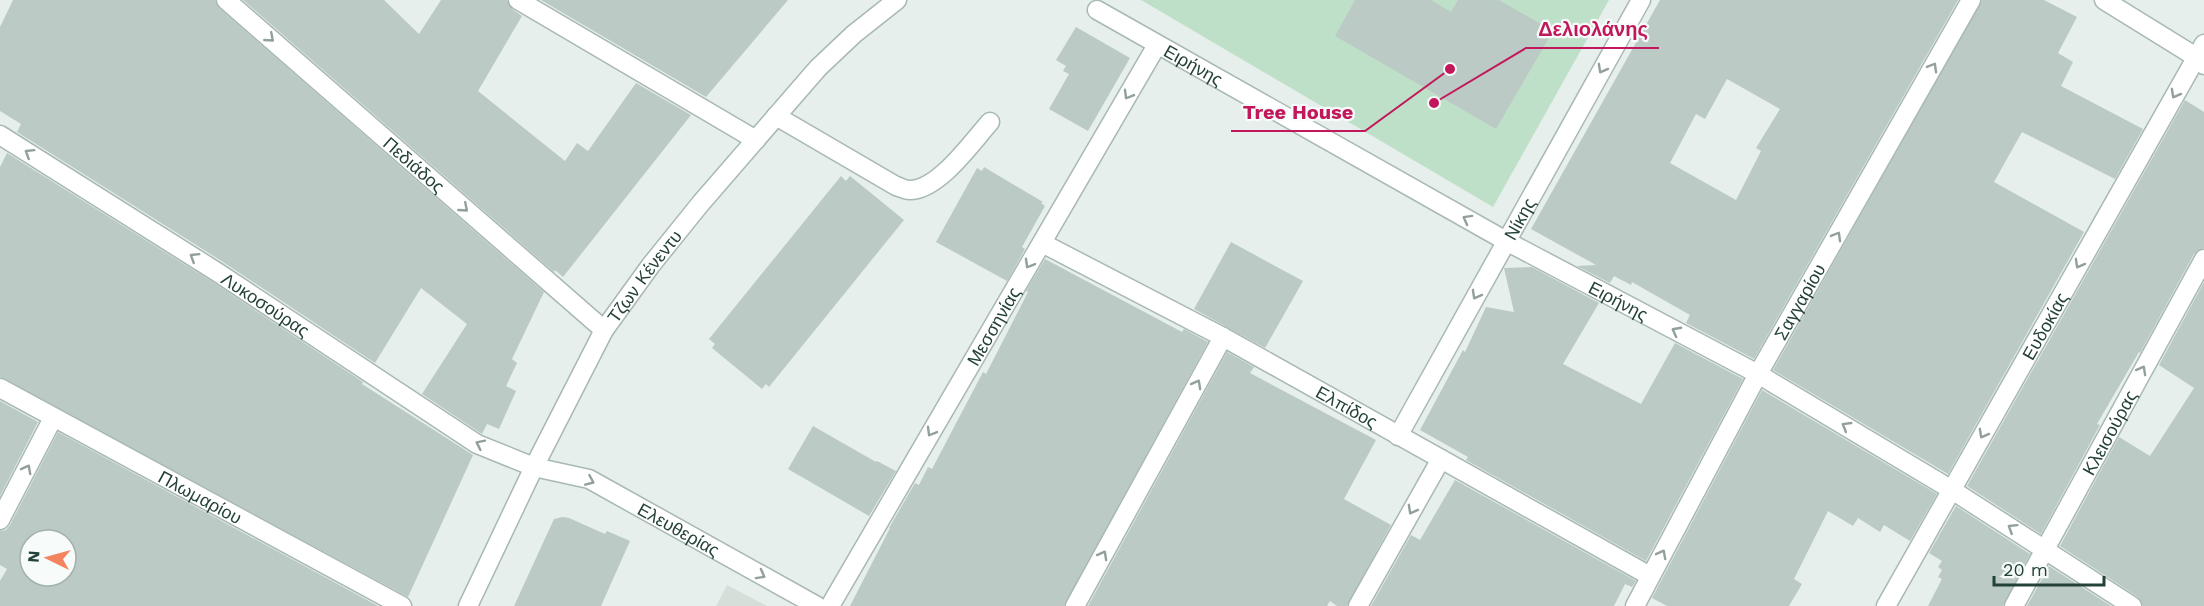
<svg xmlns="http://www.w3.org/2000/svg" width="2204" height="606" font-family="'Work Sans',sans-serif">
<rect width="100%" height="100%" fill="#e6efeb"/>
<polygon fill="#d4dfda" points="727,585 767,606 716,606"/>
<polygon fill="#bfe0c8" points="1141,0 1609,0 1493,207"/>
<g fill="#bbcac4" fill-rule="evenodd">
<polygon points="13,0 215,0 219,8 544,292 512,359 517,363 506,386 516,391 499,429 487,424 482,434 422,394 467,324 421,288 375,363 223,262 17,132 21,124 0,111 0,27"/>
<polygon points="243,0 384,0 419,34 441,0 507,0 512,9 522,16 478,91 565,161 577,143 588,151 636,83 691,115 563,277 555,270 554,272"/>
<polygon points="541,0 788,0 706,97"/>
<polygon points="1355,0 1431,0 1451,12 1458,0 1499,0 1553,31 1496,129 1335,36"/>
<path d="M1660,0h298l-204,359 -68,-36 4,-8 -58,-33 -1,3 -17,-9 -4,7 -33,-17 19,-1 -65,-36zM1727,79l53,30 -24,39 5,3 -25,49 -66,-37 26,-49 9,5z"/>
<polygon points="1982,0 2044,0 2077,17 2058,53 2073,62 2061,86 2143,129 2115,179 2022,132 1994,182 2084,232 1948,474 1773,370"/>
<polygon points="1076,27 1130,58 1088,131 1049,109 1069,74 1063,71 1066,66 1056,60"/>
<polygon points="2185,100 2204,112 2204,248 2194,254 2140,353 2139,352 2097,424 2100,425 2041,534 1967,486"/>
<polygon points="7,153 211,281 363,382 362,384 473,455 408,597 0,377 0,167"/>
<polygon points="984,167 1043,202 1041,203 1045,206 1022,247 1025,249 1007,281 936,242 977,168 982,171"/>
<polygon points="841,176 846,181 850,176 904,220 769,387 766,384 762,389 712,348 715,344 709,339"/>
<polygon points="1231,242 1303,281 1265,348 1194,309"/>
<polygon points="1045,259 1182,332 1184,329 1208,342 1064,606 850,606 890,528 889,528 915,483 919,485 928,467 932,469 983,372 986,374 1028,292 1026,291"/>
<polygon points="1532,267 1599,303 1563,364 1641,404 1675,343 1743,379 1646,561 1466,460 1468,457 1420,430 1463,350 1465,352 1486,307 1514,312 1504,268"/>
<polygon points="2204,282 2204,606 2143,606 2138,597 2060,546 2119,437 2150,456 2194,388 2159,365"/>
<polygon points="1227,352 1254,367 1250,373 1376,440 1344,499 1391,525 1347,606 1337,606 1330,601 1327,606 1088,606"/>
<polygon points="1762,390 1937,494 1910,541 1884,525 1880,532 1858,518 1853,526 1828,511 1794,579 1802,584 1789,606 1667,606 1652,598"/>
<polygon points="0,401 38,422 0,496"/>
<polygon points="813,426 876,462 877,461 896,471 869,516 788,469"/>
<path d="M58,432l320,174h-378v-25l7,-12 -7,-4v-34l6,-1 4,-5zM30,540h36v36h-36z"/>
<polygon points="1455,480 1636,581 1632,587 1625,584 1614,606 1371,606 1411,535 1420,540"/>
<polygon points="1956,506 2030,554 2003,606 1928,606 1942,579 1938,577 1942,570 1938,567 1942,561 1929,553"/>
<polygon points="563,517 569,518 605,534 607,531 630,541 601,606 514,606 554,519"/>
<polygon points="2049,566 2111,606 2027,606"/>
</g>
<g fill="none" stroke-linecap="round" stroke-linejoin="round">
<defs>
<g id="minor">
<path id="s1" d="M226,0l378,330"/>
<polyline points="518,0 756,140"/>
<polyline points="2104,0 2196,57 2204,65"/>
<path id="s2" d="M1097,10l409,231 252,133 194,116 180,116"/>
<path d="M776,116l120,70c4,1 9,4 13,4 29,1 63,-48 81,-68"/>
<path id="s3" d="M0,135l217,137 260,172 57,23 55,12 228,127"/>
<path id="s4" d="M1042,243l181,94 427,239"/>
<path id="s5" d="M0,388l402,218"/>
<path id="s6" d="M1398,436l243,-436"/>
<polyline points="0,520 53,418"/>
<path id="s7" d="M468,606l66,-139 70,-137 47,-65 50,-62 117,-135 36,-34 43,-34"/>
<path id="s8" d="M830,606l327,-561"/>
<polyline points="1075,606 1223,337"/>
<polyline points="1358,606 1441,459"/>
<path id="s9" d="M1635,606l123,-232 213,-374"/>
<path id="s10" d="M1886,606l318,-562"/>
<path id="s11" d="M2014,606l190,-347"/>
</g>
</defs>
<use href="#minor" stroke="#a8b8b2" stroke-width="21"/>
<use href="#minor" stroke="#fff" stroke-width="18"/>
</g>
<defs><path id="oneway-chevron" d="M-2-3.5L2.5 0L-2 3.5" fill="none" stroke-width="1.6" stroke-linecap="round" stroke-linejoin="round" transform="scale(1.5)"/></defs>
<g stroke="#92a09c">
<use href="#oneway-chevron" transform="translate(270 38) rotate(41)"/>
<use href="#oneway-chevron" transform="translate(1933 67) rotate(-60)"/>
<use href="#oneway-chevron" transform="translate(1602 69) rotate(119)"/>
<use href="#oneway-chevron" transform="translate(2175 94) rotate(119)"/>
<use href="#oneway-chevron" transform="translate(1128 95) rotate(120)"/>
<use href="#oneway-chevron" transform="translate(29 153) rotate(-148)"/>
<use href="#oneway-chevron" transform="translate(464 208) rotate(41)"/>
<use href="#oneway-chevron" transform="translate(1467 219) rotate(-151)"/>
<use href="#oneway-chevron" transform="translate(1837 236) rotate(-60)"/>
<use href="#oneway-chevron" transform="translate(194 257) rotate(-148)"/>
<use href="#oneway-chevron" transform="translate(1029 264) rotate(120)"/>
<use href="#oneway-chevron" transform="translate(2079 264) rotate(119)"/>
<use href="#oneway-chevron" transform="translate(1476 295) rotate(119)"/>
<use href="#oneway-chevron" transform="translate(1676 331) rotate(-152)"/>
<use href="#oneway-chevron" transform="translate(2142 370) rotate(-61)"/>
<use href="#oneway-chevron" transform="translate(1197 384) rotate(-61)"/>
<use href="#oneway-chevron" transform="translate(1846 426) rotate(-149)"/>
<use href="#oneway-chevron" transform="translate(931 432) rotate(120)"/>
<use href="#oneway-chevron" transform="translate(1983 434) rotate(119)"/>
<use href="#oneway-chevron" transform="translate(480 444) rotate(-154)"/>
<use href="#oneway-chevron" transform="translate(27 469) rotate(-62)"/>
<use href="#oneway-chevron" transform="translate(590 481) rotate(23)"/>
<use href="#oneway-chevron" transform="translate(1412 510) rotate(119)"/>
<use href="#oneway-chevron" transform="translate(2012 528) rotate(-148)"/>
<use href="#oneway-chevron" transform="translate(1662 554) rotate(-62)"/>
<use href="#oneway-chevron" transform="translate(1103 555) rotate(-61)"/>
<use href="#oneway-chevron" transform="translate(761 575) rotate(29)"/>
</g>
<g text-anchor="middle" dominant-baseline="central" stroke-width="4.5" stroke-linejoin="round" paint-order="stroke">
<g font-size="18" fill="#24423a" stroke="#f7fbf9">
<text stroke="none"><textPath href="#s2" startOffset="111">Ειρήνης</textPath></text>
<text stroke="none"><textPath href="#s1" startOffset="250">Πεδιάδος</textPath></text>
<text stroke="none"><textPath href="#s6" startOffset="249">Νίκης</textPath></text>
<text stroke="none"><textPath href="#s7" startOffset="375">Τζων Κένεντυ</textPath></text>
<text stroke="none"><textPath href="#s2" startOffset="597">Ειρήνης</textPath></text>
<text stroke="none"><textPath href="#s9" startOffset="346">Σαγγαρίου</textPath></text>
<text stroke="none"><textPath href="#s3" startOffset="315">Λυκοσούρας</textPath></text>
<text stroke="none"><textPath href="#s8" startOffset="324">Μεσσηνίας</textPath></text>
<text stroke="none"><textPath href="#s10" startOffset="322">Ευδοκίας</textPath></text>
<text stroke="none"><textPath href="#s4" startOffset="346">Ελπίδος</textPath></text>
<text stroke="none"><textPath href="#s11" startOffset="198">Κλεισούρας</textPath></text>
<text stroke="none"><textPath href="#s5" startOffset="228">Πλωμαρίου</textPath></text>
<text stroke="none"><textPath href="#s3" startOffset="789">Ελευθερίας</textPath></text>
</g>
</g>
<path fill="none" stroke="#c2185b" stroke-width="2" d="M1434 103L1526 48H1659M1450 69L1365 131H1231"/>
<g fill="#c2185b" stroke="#f7fbf9" stroke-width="2">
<circle cx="1434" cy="103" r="6"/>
<circle cx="1450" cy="69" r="6"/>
</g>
<g font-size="20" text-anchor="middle" font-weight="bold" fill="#c2185b" stroke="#f7fbf9" stroke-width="4.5" stroke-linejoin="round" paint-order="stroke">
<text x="1593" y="36">Δελιολάνης</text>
<text x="1298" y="119">Tree House</text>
</g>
<g transform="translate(48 558) rotate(275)"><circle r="28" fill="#f7fbf9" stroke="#a3b1ad" stroke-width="1.5"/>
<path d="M0-4.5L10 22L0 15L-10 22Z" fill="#f4845f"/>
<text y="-9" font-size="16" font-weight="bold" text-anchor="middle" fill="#24423a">N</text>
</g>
<path d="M1994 576v9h110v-9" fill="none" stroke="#24423a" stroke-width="3"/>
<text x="2003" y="576" font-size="18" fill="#24423a" stroke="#f7fbf9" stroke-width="4.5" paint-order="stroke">20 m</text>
</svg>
